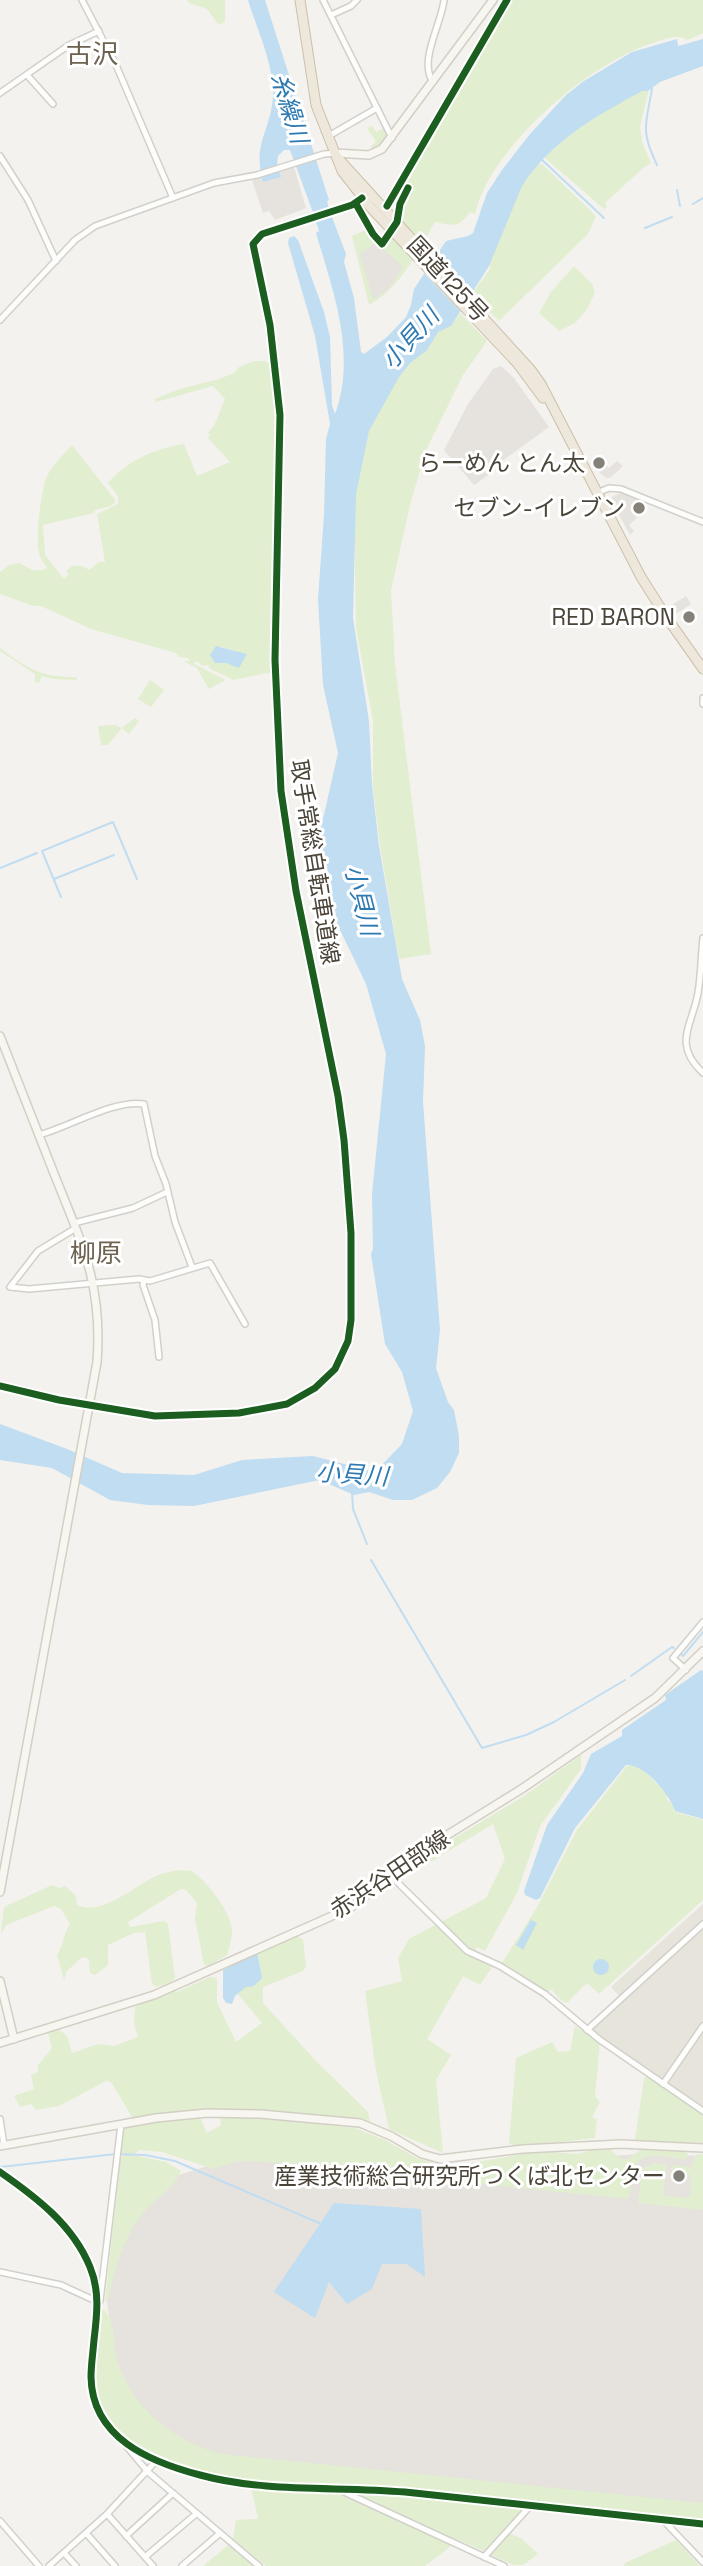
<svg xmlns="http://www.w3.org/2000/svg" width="703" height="2566" font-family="'Space Grotesk','Noto Sans JP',sans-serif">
<rect width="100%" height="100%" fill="#f4f2ee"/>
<polygon fill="#e7e4dc" points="703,1904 703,2111 587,2030 621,1998 611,1987"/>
<g fill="#e6e2de">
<polygon points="294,167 306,208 275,220 269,211 263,213 252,180"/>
<polygon points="501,366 514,378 549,427 491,469 493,472 474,485 444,450 468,404 493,369"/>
<polygon points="640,2154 703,2156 703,2511 190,2456 118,2392 107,2300 124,2223 172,2177 243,2155 436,2167"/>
</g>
<g fill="#e1eecf" fill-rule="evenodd">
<polygon points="187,0 225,0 225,22 219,25 207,9 189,3"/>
<path d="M511,0h192v33l-15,7c-3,-1 -6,-3 -9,-3 -9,-1 -23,5 -32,8 -62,22 -157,103 -172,169l-5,-2c-11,16 -17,14 -35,10 -18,31 -34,65 -66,83l-17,-69 14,-6 10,12c18,-11 16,-29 24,-45 35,-67 73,-132 111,-197z"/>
<polygon points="645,88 649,90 640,126 642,142 651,163 643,168 605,203 607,207 604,209 544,157 593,115"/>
<polygon points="372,126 376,132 384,128 388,136 373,150 371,146 376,142 367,128"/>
<polygon points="542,164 596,216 588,234 499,321 472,294 490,269 489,261 521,184 536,165"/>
<polygon points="574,266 593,285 595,293 587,309 575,323 559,331 539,313 551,292"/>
<polygon points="460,313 487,341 463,375 427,448 411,501 391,590 395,664 431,954 399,959 380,846 373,787 373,721 356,628 354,494 363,441 396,373 434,333 454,322"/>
<path d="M254,361h11l5,3 3,-2 6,95 -4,150 -3,16 3,51 -9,-1 -32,7 -24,-11 -2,-4 -5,1 -7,-5 -2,3 32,16 -17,9 -12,-21 -12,-6 1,-2 4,2 -2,-4 -9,-1 -3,-4 -85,-24 -50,-23h-8l-33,-12v-22l9,-7 10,-2c11,5 15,11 28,5 -3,-5 -7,-10 -8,-15 -4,-15 2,-63 8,-77 6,-12 16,-21 25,-31l44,56 -5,5 -16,4 -1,3 -51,12 2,30 19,24 5,-5 -3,-3c7,-8 16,-6 23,-1l10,-8h6l-8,-48 21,-10v-8l-10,-13c20,-23 46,-34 76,-39l13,32 33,-14 -22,-24 2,-2 -2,-4 6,-6 11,-27 -12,-13 -57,16 -1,-3 25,-10 39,-10 15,-6 5,-6zM222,647l25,7c-8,18 -17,6 -32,9l-4,-10z"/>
<path d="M0,648c26,20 43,30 76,29l1,3 -24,-1 -12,-3 -1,6 -5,1v-9l-35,-23z"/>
<polygon points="150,680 164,690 151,707 138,699"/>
<polygon points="135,718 139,721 129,734 122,728 108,745 101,745 98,726 115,725 122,728"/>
<polygon points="581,1755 581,1769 540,1826 517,1893 485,1951 477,1947 474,1957 492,1967 480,1985 463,1976 427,2039 451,2055 436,2080 443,2153 389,2129 376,2071 365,1991 402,1981 398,1958 409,1939 486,1898 505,1859 493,1824 417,1870 413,1863 524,1796"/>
<polygon points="632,1765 639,1766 668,1795 666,1798 674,1807 673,1811 703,1820 703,1900 599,1994 587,1983 567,2003 561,2000 551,1989 547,1993 502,1963 537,1907 577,1830 627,1766"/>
<path d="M178,1870l14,1c15,11 40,41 40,61 0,7 -3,16 -5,23l-19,11 -4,-1 -9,-46 2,-16 -11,-13 -5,-1 -53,33 2,5 34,-6 4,3 7,54 -4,4 -14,5 -5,-3 -7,-52 -11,1 -26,12v20l-13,10 -5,-2 -1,-14 -7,-2 -15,14 -3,9 -7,-25c7,-10 6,-21 13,-31l-9,-15 -7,-3 -48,19 -5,9 3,-27 48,-22 7,3 6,-2 11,10 1,9c23,12 58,-19 79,-29 7,-3 14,-4 22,-6z"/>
<polygon points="298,1936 303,1940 306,1966 303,1971 263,1987 263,2003 315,2060 368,2112 370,2122 206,2108 138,2119 132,2117 111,2082 106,2081 59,2106 36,2110 31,2104 20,2107 14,2096 34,2089 31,2075 38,2072 38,2065 52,2048 48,2033 57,2028 67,2036 72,2053 98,2044 114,2046 138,2037 134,2023 135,2007 172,1990 177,1992 210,1977 217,1978 217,2002 236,2042 262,2023 237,1993 259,1951"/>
<polygon points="575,2026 600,2043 595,2096 600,2102 592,2117 597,2119 595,2138 517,2147 509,2143 516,2058 552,2042 558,2052 570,2051"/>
<polygon points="647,2077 703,2115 703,2143 635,2140 644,2078"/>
<path d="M232,2115l123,13 30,12 32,18 31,9 92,-16 37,3 18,-5h15l11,10h7l12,-9 46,2 2,3 -3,5c-14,-2 -40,-11 -49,5 -5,9 -4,23 -7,34l-362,-37 -28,-1 -26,8 -51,-17 -23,-2 -6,5 33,7 15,9c-7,18 -25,26 -37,41 -20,24 -30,58 -36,88l-3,2 15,-142 4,-6 -9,-5c-1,-7 2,-14 8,-20 11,-9 65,-14 78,-10l6,14 14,-8 -1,-9z"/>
<polygon points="698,2154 703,2154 703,2210 638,2203 642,2168 655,2163 667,2165 663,2195 687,2198 690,2195 691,2175 673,2172 671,2168 672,2165 691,2167 695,2156"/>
<path d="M103,2309c14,13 9,34 14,51 15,49 58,82 105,94l481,49v18l-179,-20 2,6 -22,24 17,7 17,16 -15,11h-9l-55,-25 -34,26h-159l-33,-27 3,-19 22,-1 -7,-31 -29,-3 -66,-31 -24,-11 -18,-18 -12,-19 -8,-26 6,-68z"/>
<polygon points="676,2540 700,2566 624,2566 625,2563"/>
<polygon points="228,2545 253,2566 203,2566"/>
</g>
<g fill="#e6e3df">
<polygon points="376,242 403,267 388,290 373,299 360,254"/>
<polygon points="617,461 623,466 610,478 606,478 599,472 606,465 609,468"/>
<polygon points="620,493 641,500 630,510 637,518 629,525 634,531 630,535 610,498"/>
<polygon points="686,596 691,604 676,614 670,606"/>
</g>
<g fill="#c0ddf1">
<path d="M248,0h17l64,200 -2,1 3,12 -15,5 -25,-68h-6l-6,6 -1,9 4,12 -18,5c-11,-39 8,-51 10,-86 1,-32 -16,-66 -25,-96z"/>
<path d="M677,39l1,7 25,-7v27l-43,16 -12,9h-6c-47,26 -89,48 -120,95l-33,80 -38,60 -13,6 -11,18 -17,13 -11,14 -30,54 -13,63 -3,124 16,103 3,63 7,62 23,133 18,41 5,26 -2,56 17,228 -4,38 12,34 6,8 5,26v17l-9,19 -13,16 -25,12h-19l-24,-8 -15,3 -34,-15 -126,26 -46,-1 -38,-5 -58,-32 -52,-8v-36l67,25 55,24 72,2 48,-15 71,-4 62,16 27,-28 11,-33 -11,-39 -17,-28 -14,-90 2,-5 -1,-55 14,-140 -20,-70 -47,-98 -1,-45 20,-88 -15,-68 -5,-86 6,-84 2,-76 4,-15 -15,-88 -27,-93 1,-5 5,-2 4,4 26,72 6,25 2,68 3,9c22,-60 -2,-123 -19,-181l3,-2 -3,-9 16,-5 14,37 -2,8 10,36 7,54 3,2 23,-17 19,-20 5,-12 3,-16 32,-48 22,-5 5,-3 14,-40 15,-23 28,-36 36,-39 18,-14 48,-29z"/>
<polygon points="216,646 247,654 239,668 226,663 215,663 210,655"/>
<path d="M701,1670l2,1v148l-28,-8c-5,-16 -31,-48 -49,-46l-51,63 -35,70 -4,2 -11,-5 -1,-4 23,-66 36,-52 8,-19 31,-18v-6l44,-30 -1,-5z"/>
<polygon points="531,1920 537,1923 523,1950 516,1945"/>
<polygon points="257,1952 262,1978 254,1986 246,1987 235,1996 232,2004 226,2003 223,1998 223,1970"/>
<circle cx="601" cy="1967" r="8"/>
<polygon points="334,2203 421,2209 425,2277 407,2264 382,2264 372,2289 347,2304 329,2282 315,2318 274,2292"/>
</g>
<polygon fill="#f4f2ee" points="433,254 473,297 462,313 422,271"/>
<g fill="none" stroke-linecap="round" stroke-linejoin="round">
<g stroke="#c0ddf1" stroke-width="2">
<path d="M652,89c-6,35 -12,41 5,76"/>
<polyline points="541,159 604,218"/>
<polyline points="677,190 680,206"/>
<polyline points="693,204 703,198"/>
<polyline points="645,228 672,217"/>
<polyline points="0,868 37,853"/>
<polyline points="54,879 114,855"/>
<polyline points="61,897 42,851 113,822 137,879"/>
<polyline points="352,1492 353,1509 367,1544"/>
<polyline points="371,1560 482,1748 526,1735 554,1722 625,1680"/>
<polyline points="681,1654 683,1656 703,1632"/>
<polyline points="631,1676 672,1647 674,1648"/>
<polyline points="0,2167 116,2154 145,2155 175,2161 319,2223"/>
</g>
<defs>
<g id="street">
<polyline points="82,0 116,65 173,198"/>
<polyline points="323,0 392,138"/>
<polyline points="331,15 351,6 357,0"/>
<polyline points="27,75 53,104"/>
<path d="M433,82c-15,-21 9,-59 11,-82"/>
<polyline points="0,93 69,45 99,31"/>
<polyline points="327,137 377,108"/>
<polyline points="0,156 28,200 56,261"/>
<polyline points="0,320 75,240 95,226 214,183 257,175 324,154 335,153"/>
<polyline points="597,493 609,488 621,489 703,522"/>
<polyline points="703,698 703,704"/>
<path d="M703,938c-2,18 -2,37 -5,55 -6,33 -26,51 5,80"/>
<path d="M39,1135c30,-8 76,-36 105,-31l11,52 11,28 9,38 17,45"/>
<polyline points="74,1223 133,1208 167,1192"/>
<polyline points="76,1228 38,1251 10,1287 29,1289 139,1279 150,1281 210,1263 245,1324"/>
<polyline points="144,1280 143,1285 155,1320 159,1357"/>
<polyline points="686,1670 673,1658 703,1622"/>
<polyline points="390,1875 467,1951 500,1966 545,1994 600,2040 703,2111"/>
<polyline points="587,2030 703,1924"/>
<polyline points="663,2084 703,2026"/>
<polyline points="0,2119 4,2145"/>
<path d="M0,2172c36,25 73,53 90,95 10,24 7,48 4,73 -1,12 -3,25 -3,37 1,61 59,85 109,98 66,18 137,11 205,17l298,32"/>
<polyline points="0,2272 61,2285 98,2302 100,2301 121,2124"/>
<polyline points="127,2447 148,2472 259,2566"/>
<polyline points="342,2491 504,2566"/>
<polyline points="107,2514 153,2566"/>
<polyline points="662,2519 703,2562"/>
<polyline points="0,2521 39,2566"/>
<polyline points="86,2533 115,2566"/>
<polyline points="126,2536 172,2494"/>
<polyline points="64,2553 76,2566"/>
<polyline points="145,2557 196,2514"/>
<polyline points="484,2557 531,2505"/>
<polyline points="49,2566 107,2514 156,2461"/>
<polyline points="182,2566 219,2534"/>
</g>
<g id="secondary">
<polyline points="335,153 369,155 382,149 493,0"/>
<path d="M0,1036c18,45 35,90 53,135 28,71 50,112 44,191l-97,530"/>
<polyline points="0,1981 14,2039"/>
<polyline points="0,2043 154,1995 350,1908 415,1855 523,1788 655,1698 703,1651"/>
<polyline points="0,2146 156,2118 207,2113 260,2114 360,2123 391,2136 422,2154 440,2159 523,2149 621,2144 703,2148"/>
</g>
<g id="highway">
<polyline points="300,0 316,105 342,171 371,208 517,363 543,398"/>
<polyline points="337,157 531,370 541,384 641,577 667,618 703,669"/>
</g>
</defs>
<use href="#street" stroke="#d2d0cb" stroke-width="8"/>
<use href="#secondary" stroke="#d3cfc5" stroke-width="10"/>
<use href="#highway" stroke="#ccbfa9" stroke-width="11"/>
<use href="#street" stroke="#fdfdfc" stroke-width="5"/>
<use href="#secondary" stroke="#f7f6f1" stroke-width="7"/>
<use href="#highway" stroke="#ede8db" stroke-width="9"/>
<defs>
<g id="cycleway">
<polyline points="356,204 373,234 382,244 397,222 400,204 408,188"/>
<polyline points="387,206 507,0"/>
<polyline points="0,1386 59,1400 155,1416 239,1413 287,1404 315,1388 335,1369 348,1341 351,1320 351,1233 344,1140 338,1096 296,891 281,791 275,660 280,415 270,325 253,244 262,234 352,205 362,198"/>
<path d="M0,2172c36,25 73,53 90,95 10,24 7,48 4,73 -1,12 -3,25 -3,37 1,61 59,85 109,98 66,18 137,11 205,17l298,32"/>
</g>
</defs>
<use href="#cycleway" stroke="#fff" stroke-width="11"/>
<use href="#cycleway" stroke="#1b5e20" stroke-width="7"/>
</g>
<g fill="#868178" stroke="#fff" stroke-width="2.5">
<circle cx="599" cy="463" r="7"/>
<circle cx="639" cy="508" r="7"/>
<circle cx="689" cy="617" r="7"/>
<circle cx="679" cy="2176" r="7"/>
</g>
<g text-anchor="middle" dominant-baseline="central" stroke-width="6" stroke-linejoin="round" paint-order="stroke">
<g font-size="23" fill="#4b4439" stroke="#fff">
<text transform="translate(448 279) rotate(47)">国道125号</text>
<text transform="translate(315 862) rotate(81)">取手常総自転車道線</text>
<text transform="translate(390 1874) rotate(-34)">赤浜谷田部線</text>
</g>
<g font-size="23" fill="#4b4439" stroke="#fff" text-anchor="end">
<text x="585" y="463">らーめん とん太</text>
<text x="625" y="508">セブン-イレブン</text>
<text x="675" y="617">RED BARON</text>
<text x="665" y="2176">産業技術総合研究所つくば北センター</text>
</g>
<g font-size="24" font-style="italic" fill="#2e7ab2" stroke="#fff">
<text transform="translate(290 108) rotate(73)">糸繰川</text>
<text transform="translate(410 338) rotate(-48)">小貝川</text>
<text transform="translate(362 900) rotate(76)">小貝川</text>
<text transform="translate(352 1474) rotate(4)">小貝川</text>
</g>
<g font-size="26" fill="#6e6250" stroke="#fff">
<text x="92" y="54">古沢</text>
<text x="96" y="1253">柳原</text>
</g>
</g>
</svg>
